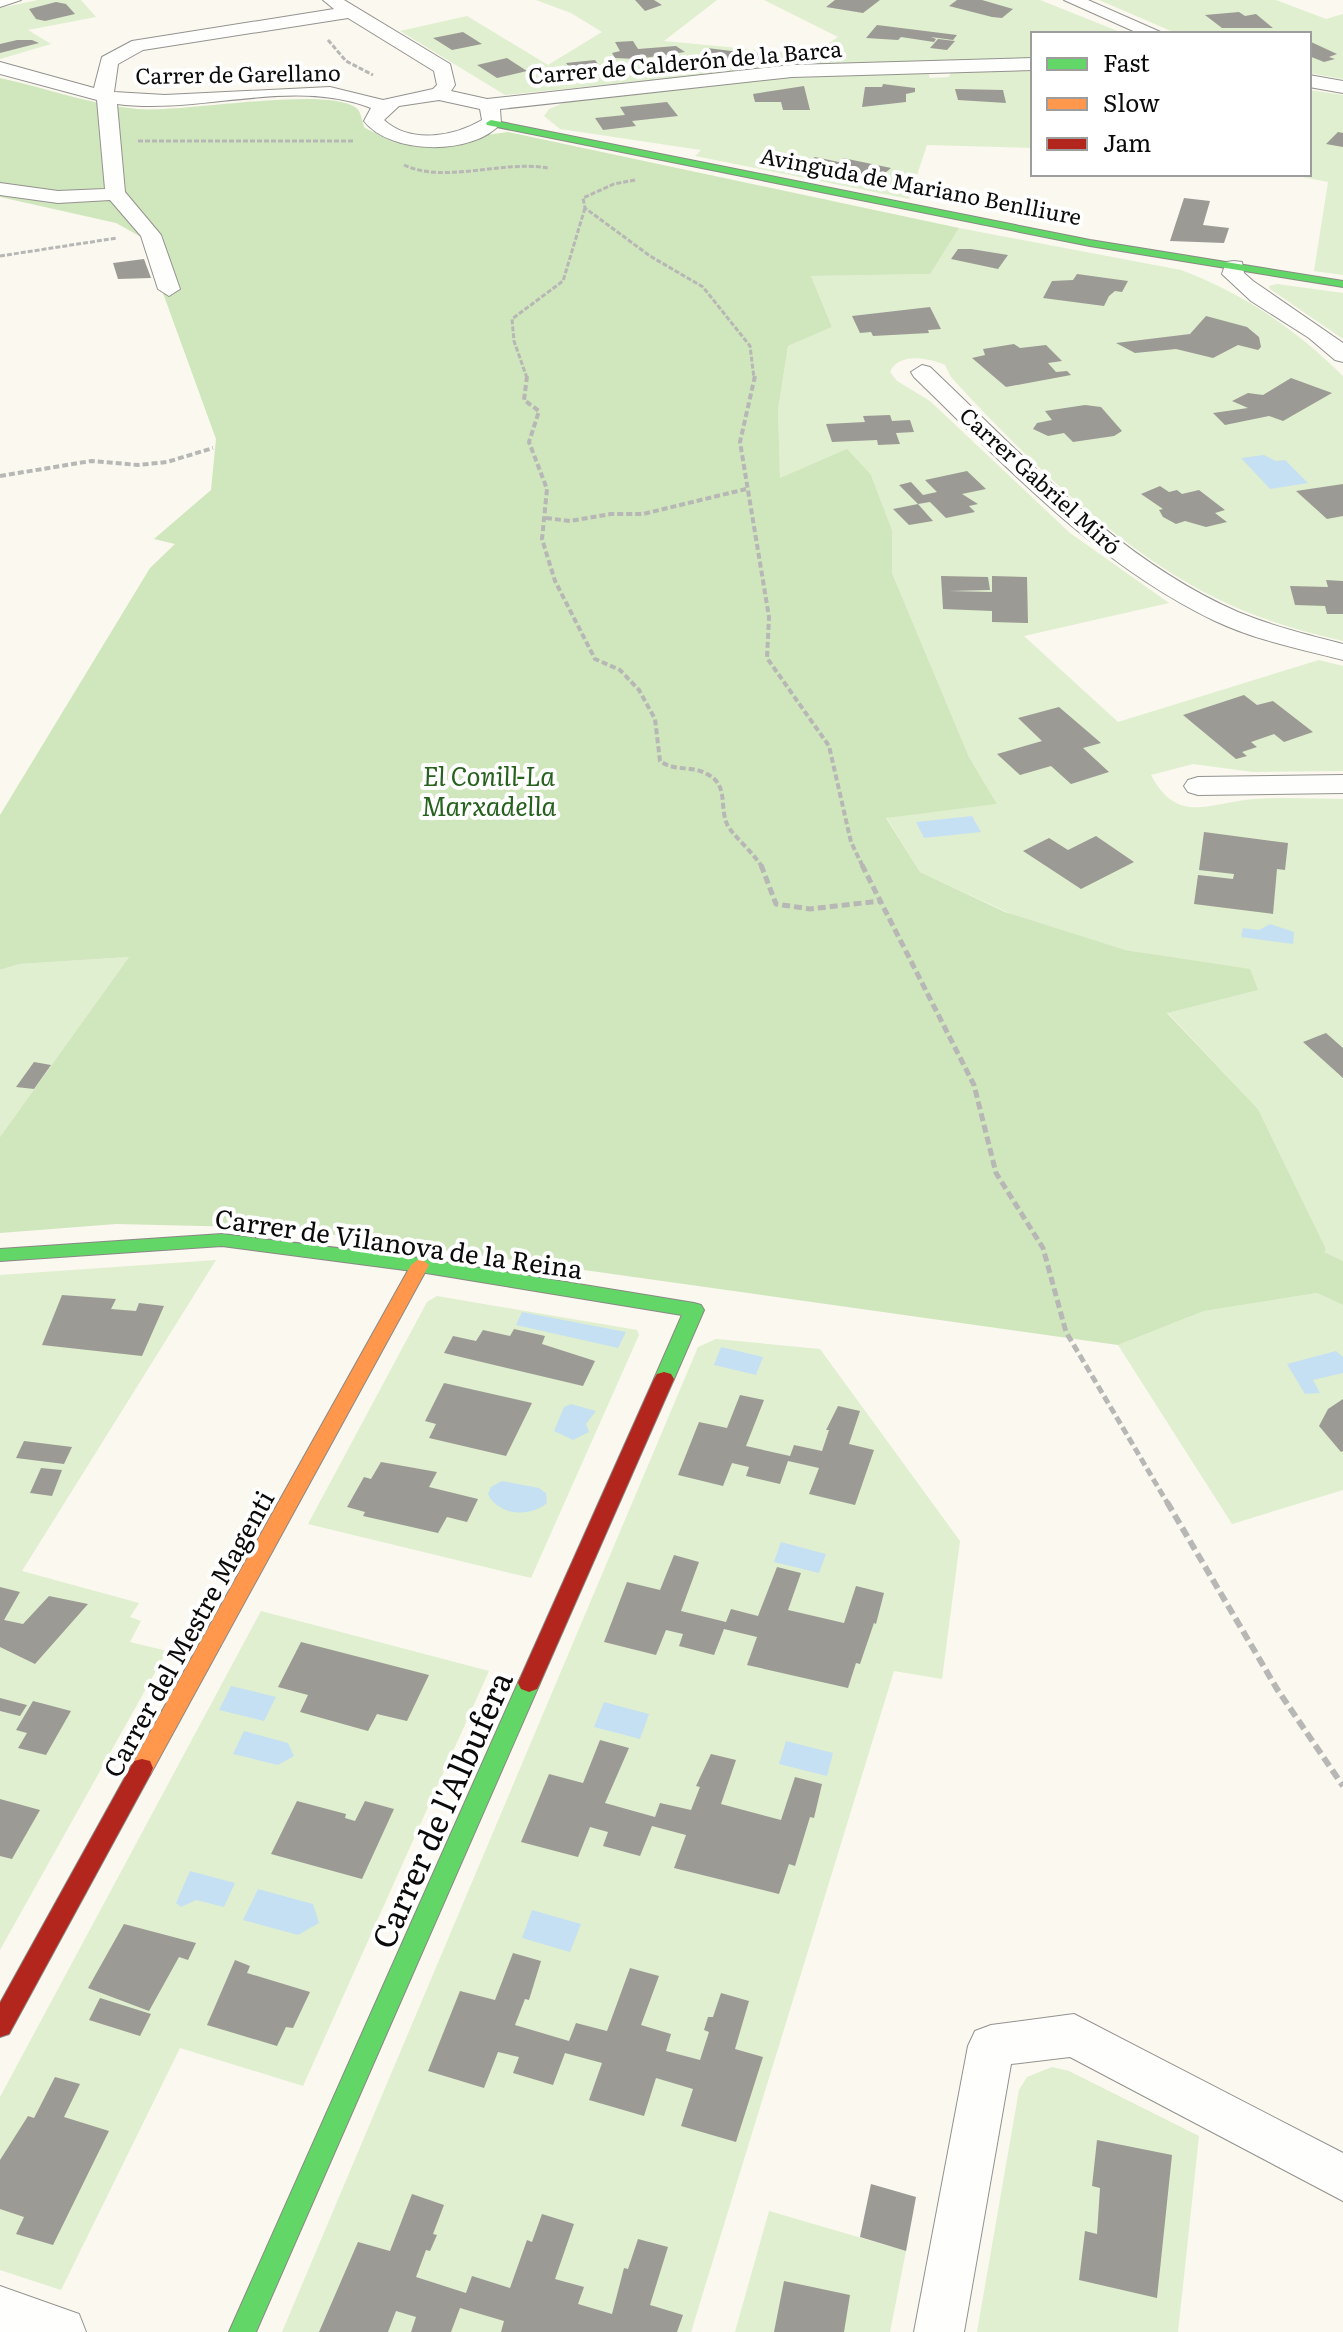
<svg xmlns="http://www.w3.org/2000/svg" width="1343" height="2332" font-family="Literata,serif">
<rect width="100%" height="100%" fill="#faf8ef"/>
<g fill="#e0efcf">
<polygon points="38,0 81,0 96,17 28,30 51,44 0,59 0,8"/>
<polygon points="536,0 717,0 664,41 811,55 838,37 764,0 1040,0 1125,34 1033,34 1033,59 781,67 505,95 400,31 467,16 548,65 602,32 571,13"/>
<polygon points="1099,0 1276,0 1326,19 1343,14 1343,79 1309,73 1309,34 1178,34"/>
<polygon points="1033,70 1033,148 927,145 909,199 695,156 701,150 560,129 544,116 549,109 566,102 786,78 928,73 930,78 949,77 951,72"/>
<polygon points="1309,90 1343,95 1343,275 1314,271 1328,182 1287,174 1309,174"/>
<path d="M959,228l222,42c62,23 116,60 162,106v265c-42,-10 -82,-21 -121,-40 -100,-47 -197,-143 -271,-224l-6,-12c-17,-7 -46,-13 -55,7l7,9 33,20 140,132 99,70 -145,33 94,86 201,-62 24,6v105l-90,1 -60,-8 -42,11c27,51 59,27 104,24 29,-2 59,0 88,0v462l-20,-9 3,-3 -68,-140 -91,-97 90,-22 -7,-20 -125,-20 -101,-30 -104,-48 -34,-55 111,-13 -28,-47 -77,-184v-43l-21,-55 -91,4 -2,-69 10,-64 44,-19 -21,-51 118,-2z"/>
<polygon points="1277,284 1343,293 1343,339 1270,289 1269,286"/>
<polygon points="129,957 0,1137 0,970 19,964"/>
<polygon points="216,1260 22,1571 139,1603 130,1617 141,1621 130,1642 167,1651 0,1950 0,1275"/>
<polygon points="1317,1293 1343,1305 1343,1490 1232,1524 1118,1345 1204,1311"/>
<polygon points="437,1296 637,1330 639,1335 531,1578 308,1524 427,1302"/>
<polygon points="716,1339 820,1349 960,1541 942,1679 894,1671 691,2332 282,2332 698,1347"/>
<polygon points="261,1611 489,1671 303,2086 180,2048 61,2290 0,2270 0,2097"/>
<polygon points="1052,2067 1069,2071 1199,2136 1178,2332 977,2332 1019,2090 1027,2077"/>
<polygon points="769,2211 906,2251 890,2332 735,2332"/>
</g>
<path fill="#d0e6bd" d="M0,78c46,10 89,26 137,31 47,4 185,-23 218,-2 7,4 6,14 10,21l28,14 23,3 92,-13 451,96 -29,46 -119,2 21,51 -44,19 -10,64 2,68 67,-29 24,26 21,55v43l77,184 28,47 -111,14 34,54 85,40 120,38 125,19 8,21 -91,23 91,96 68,140 -2,3 19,9v44l-26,-12 -113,18 -86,34 -833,-117 -169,-4 -116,9v-96l129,-180 -110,7 -19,6v-155l150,-247 25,-24 -21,-5 57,-49 5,-51 -73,-201 -27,-15 -116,-26z"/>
<g fill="#c6e0f3">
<polygon points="1264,455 1276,461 1285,460 1308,483 1270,489 1241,458"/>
<polygon points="972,816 981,832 924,838 916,822"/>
<polygon points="1270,924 1294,932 1293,944 1241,937 1243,928 1259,930"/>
<polygon points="522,1312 626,1332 618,1348 516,1325"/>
<polygon points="721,1347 763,1357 756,1375 714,1365"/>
<polygon points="1336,1351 1343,1357 1343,1373 1313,1380 1320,1393 1305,1394 1287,1364"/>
<polygon points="571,1404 596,1411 586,1424 589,1432 573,1440 554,1431 564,1407"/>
<path d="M502,1481l37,7 7,5 1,10c-17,15 -50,12 -59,-9l3,-7z"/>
<polygon points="781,1542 826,1554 819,1573 774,1562"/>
<polygon points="231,1686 276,1697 264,1721 219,1710"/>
<polygon points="604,1702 649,1714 640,1739 594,1727"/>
<polygon points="244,1731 288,1743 294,1756 278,1765 233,1754"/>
<polygon points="786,1741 833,1753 827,1776 779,1764"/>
<polygon points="190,1871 235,1883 224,1907 196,1900 181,1907 176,1903"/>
<polygon points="258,1889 313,1904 319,1923 298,1935 243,1920"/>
<polygon points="532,1910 581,1924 570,1952 522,1938"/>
</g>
<g fill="#9c9a95">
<polygon points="635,0 654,0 662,5 645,11"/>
<polygon points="835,0 880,0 863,13 826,7"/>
<polygon points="957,0 982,0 1013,9 1002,18 992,17 949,6"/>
<polygon points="56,2 66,4 75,14 45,21 36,19 29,9"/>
<polygon points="1239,12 1245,16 1256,14 1273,28 1222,28 1205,15"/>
<polygon points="877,25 957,35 953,40 931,37 936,39 934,42 901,37 898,40 866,38"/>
<polygon points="463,32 482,44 452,50 433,38"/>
<polygon points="938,39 955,41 947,50 930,48"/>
<polygon points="17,40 32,40 39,43 0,53 0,44"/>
<polygon points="633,41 638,49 676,46 685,52 637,59 615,58 612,53 620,51 615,42"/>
<polygon points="1309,41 1337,54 1329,57 1335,59 1324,62 1309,56"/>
<polygon points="707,48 740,52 780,56 772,62 735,62 703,54"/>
<polygon points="507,58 527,71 497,78 477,65"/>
<polygon points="595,60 604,72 575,75 566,63"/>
<polygon points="883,84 915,88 915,92 906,94 906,102 862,107 865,87 882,87"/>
<polygon points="804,86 810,110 783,110 781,102 755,102 753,94"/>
<polygon points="955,89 1003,90 1006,103 958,100"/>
<polygon points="667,102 678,116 632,121 636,126 603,130 595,118 625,115 620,107"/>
<polygon points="1338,132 1343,133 1343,147 1326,144"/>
<polygon points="815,157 839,162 843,158 891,168 873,183 800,168"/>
<polygon points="1184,198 1210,201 1203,225 1229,228 1224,243 1170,241"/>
<polygon points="958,249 971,249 1008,255 998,269 951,259"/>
<polygon points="144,259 151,278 118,279 113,263"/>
<polygon points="1077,274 1128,281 1122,292 1115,291 1109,296 1104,306 1043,298 1052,281 1073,280"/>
<polygon points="930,307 941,329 928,330 929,333 873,336 871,332 860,333 852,316"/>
<polygon points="1206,316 1247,327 1259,337 1261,347 1258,350 1238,345 1213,358 1176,349 1135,353 1116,343 1190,334"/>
<polygon points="1014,344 1020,348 1046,345 1062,361 1048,363 1056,372 1067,371 1071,375 1006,387 972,358 985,355 983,349"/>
<polygon points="1291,378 1332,393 1283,421 1269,416 1225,425 1213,413 1248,408 1232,401 1248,393 1263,395"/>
<polygon points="1085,405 1101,407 1122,431 1114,436 1073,442 1064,433 1048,436 1033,429 1037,423 1052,420 1045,411"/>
<polygon points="890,415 892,421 910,420 914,432 896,433 900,444 878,445 877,440 832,442 826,424 865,422 863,416"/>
<polygon points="967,471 986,489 962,494 978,504 969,506 975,512 946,518 930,502 918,504 899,485 911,482 923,495 937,492 925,480"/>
<polygon points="1343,484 1343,516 1327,519 1296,491"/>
<polygon points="1160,486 1169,492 1177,490 1182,494 1199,490 1225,510 1215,513 1227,522 1206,527 1185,521 1176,524 1163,517 1159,510 1163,509 1141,494"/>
<polygon points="918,504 933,521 909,525 893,509"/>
<polygon points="941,576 988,577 990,590 949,591 992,592 992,576 1027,577 1028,623 992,622 992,611 943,609"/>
<polygon points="1326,580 1343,581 1343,614 1327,614 1325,606 1295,605 1290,586 1328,587"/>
<polygon points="1244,695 1257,705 1273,701 1313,732 1284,742 1274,734 1251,742 1257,747 1242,752 1247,756 1236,759 1183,715"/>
<polygon points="1059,707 1101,743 1083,748 1109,772 1071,784 1051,766 1020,775 997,754 1042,741 1018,718"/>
<polygon points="1204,832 1288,843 1285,870 1277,869 1273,914 1194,904 1198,875 1233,879 1234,874 1199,870"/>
<polygon points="1096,836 1134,862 1081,889 1023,851 1049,838 1068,850"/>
<polygon points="1326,1033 1343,1048 1343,1078 1303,1042"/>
<polygon points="34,1062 51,1065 34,1089 16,1087"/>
<polygon points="62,1295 116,1299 111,1309 136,1311 139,1303 164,1306 142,1356 42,1345"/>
<polygon points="514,1329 545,1336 542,1344 595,1361 583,1386 444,1353 453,1336 476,1341 483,1330 510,1336"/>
<polygon points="444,1383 532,1403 506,1456 429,1438 436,1424 425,1421"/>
<polygon points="740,1395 764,1400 746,1446 790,1456 794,1445 822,1451 829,1430 826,1430 838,1406 860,1411 849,1444 874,1450 855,1505 809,1494 819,1468 788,1461 780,1484 746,1476 749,1467 732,1463 723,1486 678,1475 699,1422 727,1428"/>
<polygon points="1343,1399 1343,1451 1341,1452 1319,1426 1328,1409"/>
<polygon points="24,1441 72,1447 64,1464 16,1458"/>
<polygon points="381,1462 437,1472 429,1487 478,1499 467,1522 447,1517 438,1533 363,1516 365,1512 347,1507 364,1477 371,1479"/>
<polygon points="41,1468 62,1470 52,1496 30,1493"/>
<polygon points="674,1555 699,1562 681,1611 726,1622 731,1609 758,1616 777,1567 801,1573 788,1610 844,1623 856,1586 884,1593 876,1624 874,1623 860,1664 856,1663 848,1688 747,1665 757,1637 724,1629 714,1655 679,1646 683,1634 666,1630 656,1655 604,1642 627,1582 660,1590"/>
<polygon points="0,1587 20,1592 4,1620 23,1624 49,1596 88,1604 35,1664 0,1647"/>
<polygon points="301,1642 429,1675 407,1721 377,1714 368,1731 300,1712 308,1695 278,1687"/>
<polygon points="0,1698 27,1705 20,1716 0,1711"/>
<polygon points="33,1701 71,1711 46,1755 18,1748 27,1733 16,1730"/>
<polygon points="600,1740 629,1748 605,1803 655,1817 660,1803 691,1810 700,1787 696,1786 711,1754 736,1760 721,1804 781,1820 795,1777 822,1784 814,1818 810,1817 795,1866 789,1864 779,1894 674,1868 686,1835 652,1826 640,1856 603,1846 608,1832 590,1827 578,1857 521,1842 549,1774 583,1783"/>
<polygon points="0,1799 40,1810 12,1859 0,1856"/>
<polygon points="297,1801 346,1814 345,1818 355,1821 365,1801 394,1809 362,1879 271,1854"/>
<polygon points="124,1924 196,1943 188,1960 179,1957 149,2011 88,1988"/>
<polygon points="513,1953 541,1961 529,2000 525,1999 515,2025 569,2041 576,2023 607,2031 630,1968 659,1976 641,2025 671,2034 666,2051 700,2060 709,2032 704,2030 708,2017 713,2017 721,1993 749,2001 735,2049 763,2057 736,2142 681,2126 693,2089 656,2078 644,2116 589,2100 602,2063 565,2053 553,2085 513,2073 519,2057 498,2052 484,2088 428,2071 460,1991 495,2000"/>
<polygon points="235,1960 250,1966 247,1973 310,1992 293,2028 286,2027 277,2046 207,2025"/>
<polygon points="100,1998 151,2014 140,2036 89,2020"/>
<polygon points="55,2077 80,2084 64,2117 109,2131 53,2245 16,2234 24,2217 0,2209 0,2160 28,2116 34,2118"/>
<polygon points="1097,2140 1172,2155 1157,2298 1079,2280 1085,2231 1097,2234 1100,2188 1092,2186"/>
<polygon points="871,2184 916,2197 906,2251 860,2237"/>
<polygon points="412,2194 444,2205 433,2234 437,2235 430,2251 426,2250 416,2277 466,2293 472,2276 510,2288 527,2240 532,2242 542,2214 574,2224 555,2279 584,2287 578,2304 612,2314 624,2268 628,2269 638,2239 668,2247 650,2305 683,2315 677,2332 501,2332 504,2321 460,2308 451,2332 411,2332 416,2317 396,2311 388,2332 319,2332 358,2242 390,2251"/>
<polygon points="784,2281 850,2295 844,2332 774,2332"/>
</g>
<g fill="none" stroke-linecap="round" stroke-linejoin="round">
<defs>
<g id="street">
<polygon points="0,0 21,0 0,7"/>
<path d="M323,0h21l106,64 5,21 -4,6 36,8 305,-34 241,-7v12l-241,7 -292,32 1,14c-27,33 -111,32 -137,-2l7,-13c-80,-31 -171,7 -254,-4l8,88 36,43 19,54 -11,7 -11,-7 -17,-53 -31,-36 -52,3 -58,-8v-12l58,8 47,-2 -8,-89 -97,-26v-12l94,26 8,-31 30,-16 202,-32zM348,18l86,53 3,14 -4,4 -50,11 -53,-13 -165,8 -51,-3 4,-28 25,-14zM439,100l41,9 2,11c-29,17 -72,24 -98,0l15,-14z"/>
<polygon points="1064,0 1088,0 1165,34 1140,34"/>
<polygon points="1309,75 1343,81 1343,93 1309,87"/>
<polygon points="1234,261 1242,262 1244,273 1253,281 1343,343 1343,362 1335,360 1309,338 1251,301 1222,274 1226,262"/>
<path d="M922,365l8,2c95,90 187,192 308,245 34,14 70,23 105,32v16c-43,-11 -88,-20 -128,-39 -119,-57 -208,-154 -301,-244l-3,-5z"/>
<polygon points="1343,775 1343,793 1198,795 1188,792 1184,786 1188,780 1198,777"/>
<polygon points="1074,2014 1343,2153 1343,2201 1070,2057 1011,2064 964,2332 914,2332 968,2046 975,2031 991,2025"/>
<polygon points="0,2286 79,2314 86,2332 0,2332"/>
</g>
<g id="fast">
<polygon points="491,120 1090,240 1343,281 1343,287 1090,246 487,125 486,123"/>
<polygon points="222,1234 420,1258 694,1303 701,1305 704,1310 674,1379 671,1384 657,1384 654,1379 682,1315 420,1272 222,1246 0,1261 0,1249"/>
<polygon points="529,1674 537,1677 540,1683 256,2332 229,2332 518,1683 521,1677"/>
</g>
<polygon id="slow" points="420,1258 429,1265 150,1775 142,1777 134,1775 131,1768 134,1761 411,1265"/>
<g id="jam">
<polygon points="664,1372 671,1374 674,1379 540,1683 537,1689 529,1692 521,1689 518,1683 654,1379 657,1374"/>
<polygon points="142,1759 150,1761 153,1768 150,1775 9,2034 0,2037 0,2003 134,1761"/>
</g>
</defs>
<use href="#street" stroke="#93928e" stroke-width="2"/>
<use href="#fast" stroke="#898884" stroke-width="2"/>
<use href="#slow" stroke="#898884" stroke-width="2"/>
<use href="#jam" stroke="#898884" stroke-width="2"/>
<g stroke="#b7b7b5" stroke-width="3" stroke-dasharray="5 2" stroke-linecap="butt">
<polyline points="328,40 346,61 373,75"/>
<polyline points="138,141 355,141"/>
<path d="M404,165c40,19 98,-5 144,3"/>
<polyline points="635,180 614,184 583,198 585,208 650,256 703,287 750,346 754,378"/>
<polyline points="0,256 117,238"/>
<polyline points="527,378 514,341 512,319 563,281 585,208"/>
</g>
<g stroke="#b7b7b5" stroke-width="4" stroke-dasharray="6 3" stroke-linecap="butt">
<path d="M527,376l-3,24 15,11 -10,31 18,47 -5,50 13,42 40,78 25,11 19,20 16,29 5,42c15,11 32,4 47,13 22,11 12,32 20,50 4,10 27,29 35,43"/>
<polyline points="755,376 740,442 769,617 767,658 829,746 851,842 863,867"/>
<polyline points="0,476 91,461 138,465 167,462 213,448"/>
<polyline points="546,518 570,521 611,514 643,514 746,489"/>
</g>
<g stroke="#b7b7b5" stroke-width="5" stroke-dasharray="8 4" stroke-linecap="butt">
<polyline points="761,865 776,904 810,909 880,901"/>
<polyline points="862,865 974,1085 996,1173 1043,1248 1066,1332 1168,1504"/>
</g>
<polyline stroke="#b7b7b5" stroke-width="6" stroke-dasharray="10 5" stroke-linecap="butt" points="1167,1502 1277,1689 1343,1786"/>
<use href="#street" fill="#fefefd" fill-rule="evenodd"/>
<use href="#fast" fill="#63d668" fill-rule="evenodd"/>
<use href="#slow" fill="#ff974d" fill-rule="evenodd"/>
<use href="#jam" fill="#b3261e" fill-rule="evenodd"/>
</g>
<g text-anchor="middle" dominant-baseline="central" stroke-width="8" stroke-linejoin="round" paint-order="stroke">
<g font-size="22" fill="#0b0b0b" stroke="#fff">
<text transform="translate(685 61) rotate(-5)">Carrer de Calderón de la Barca</text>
<text transform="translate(238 73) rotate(-1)">Carrer de Garellano</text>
<text transform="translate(921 185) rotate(11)">Avinguda de Mariano Benlliure</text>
<text transform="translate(1041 480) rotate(42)">Carrer Gabriel Miró</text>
</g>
<g font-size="26" font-style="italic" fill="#26611d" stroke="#fff">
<text x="489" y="774">El Conill-La<tspan x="489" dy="30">Marxadella</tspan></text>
</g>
<g font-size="26" fill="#0b0b0b" stroke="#fff">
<text transform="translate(399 1242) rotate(8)">Carrer de Vilanova de la Reina</text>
<text transform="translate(187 1633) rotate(-61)">Carrer del Mestre Magenti</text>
</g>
<g font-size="32" fill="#0b0b0b" stroke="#fff">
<text transform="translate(440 1809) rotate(-66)">Carrer de l'Albufera</text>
</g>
</g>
<rect x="1031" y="32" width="280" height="144" fill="#ffffff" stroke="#9d9d9d" stroke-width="2"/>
<rect x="1047" y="58" width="40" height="12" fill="#63d668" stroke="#9d9d9d" stroke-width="2"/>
<text x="1103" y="72" font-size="24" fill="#0b0b0b">Fast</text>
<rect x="1047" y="98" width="40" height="12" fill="#ff974d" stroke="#9d9d9d" stroke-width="2"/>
<text x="1103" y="112" font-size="24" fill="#0b0b0b">Slow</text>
<rect x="1047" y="138" width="40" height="12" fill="#b3261e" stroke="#9d9d9d" stroke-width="2"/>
<text x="1103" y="152" font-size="24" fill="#0b0b0b">Jam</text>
</svg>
